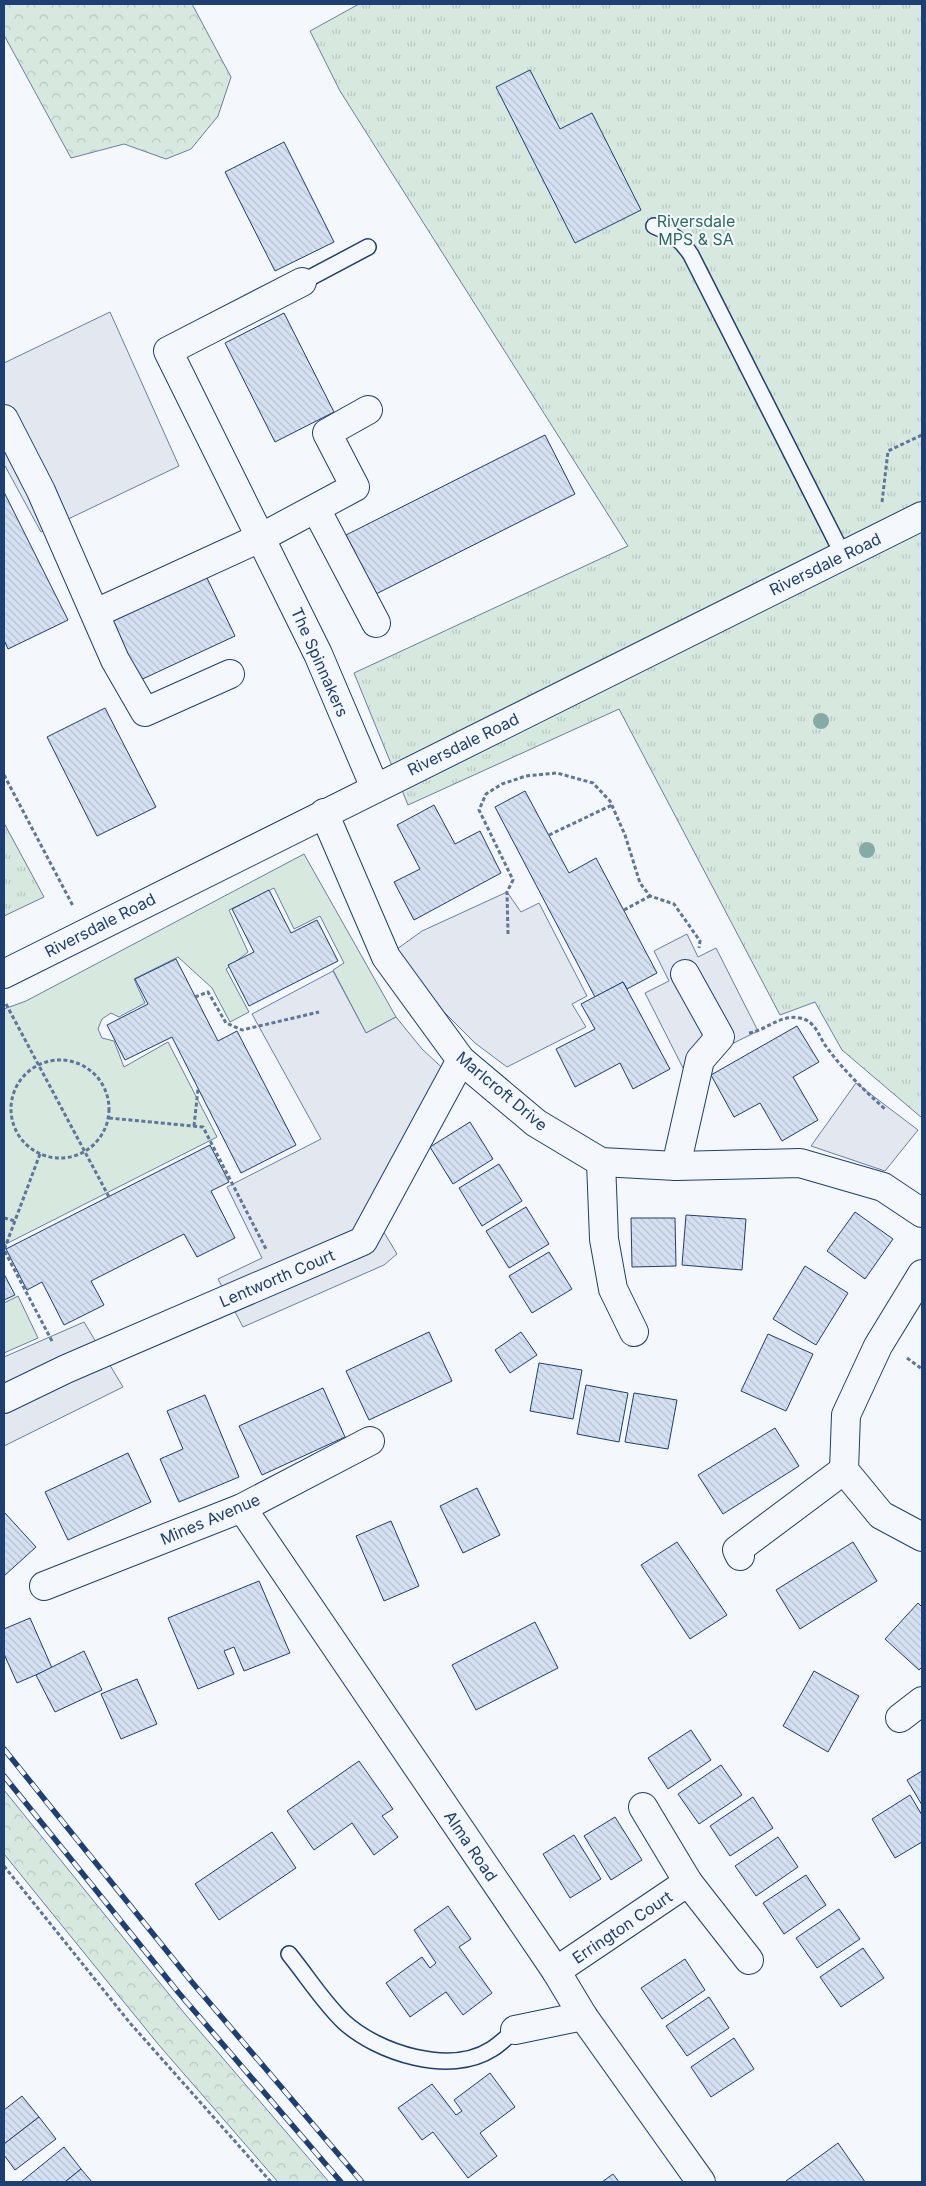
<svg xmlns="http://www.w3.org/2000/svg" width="926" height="2186" font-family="Inter,sans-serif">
<defs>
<pattern id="forest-crowns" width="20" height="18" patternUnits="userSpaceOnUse" patternTransform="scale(1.25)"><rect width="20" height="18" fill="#d7e8df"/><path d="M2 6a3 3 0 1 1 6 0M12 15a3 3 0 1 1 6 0" fill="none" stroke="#b8c8c3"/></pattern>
<pattern id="park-tufts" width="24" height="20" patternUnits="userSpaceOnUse" patternTransform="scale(1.25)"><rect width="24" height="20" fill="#d7e8df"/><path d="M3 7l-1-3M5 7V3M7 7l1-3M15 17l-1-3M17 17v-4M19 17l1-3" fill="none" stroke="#b8c8c3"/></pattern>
<pattern id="building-back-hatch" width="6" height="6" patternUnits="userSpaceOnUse" patternTransform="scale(1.25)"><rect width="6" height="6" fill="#d5e0f0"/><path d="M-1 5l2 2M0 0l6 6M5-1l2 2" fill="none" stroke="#b6c1d1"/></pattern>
</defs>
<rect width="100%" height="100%" fill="#f4f7fb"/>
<g fill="#d7e8df" stroke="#687fa3">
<polygon points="304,854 396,1017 366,1033 333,970 344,963 320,916 294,929 274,888 229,910 248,952 226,969 249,1012 230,1022 212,988 178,957 134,979 145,1003 119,1017 111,1013 102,1019 98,1029 102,1038 114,1041 124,1067 168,1042 217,1137 4,1245 4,1009 26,1001"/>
<polygon points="18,1296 38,1338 4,1353 4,1303"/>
</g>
<g fill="url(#forest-crowns)" stroke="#687fa3">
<polygon points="4,4 192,4 231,77 218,116 191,149 166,159 124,144 71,158 4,35"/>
<polygon points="4,1790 185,2014 329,2182 278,2182 158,2044 4,1854"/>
</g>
<g fill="url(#park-tufts)" stroke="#687fa3">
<polygon points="359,4 922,4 922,1118 842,1050 815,1002 780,1015 619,709 408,805 354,673 628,546 340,91 310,31"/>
<polygon points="4,823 44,897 4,916"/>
</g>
<g fill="#e3e8f0" stroke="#687fa3">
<polygon points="110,312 179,466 41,532 4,464 4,363"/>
<polygon points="507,892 521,912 539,903 587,996 572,1004 586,1027 507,1067 475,1043 432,1000 397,949 422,931"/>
<polygon points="687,934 698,957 716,948 758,1031 683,1068 645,993 669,981 654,951"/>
<polygon points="333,971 366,1033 396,1017 422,1049 452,1077 382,1229 397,1254 384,1265 243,1327 218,1279 262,1258 227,1187 321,1139 252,1014"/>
<polygon points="856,1083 918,1130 885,1171 811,1146"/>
<polygon points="84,1322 123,1387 4,1446 4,1357"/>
</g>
<g fill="url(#building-back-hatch)" stroke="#1d3f73">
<polygon points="530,70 560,129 592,113 641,210 575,243 496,87"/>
<polygon points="284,142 334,242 275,271 225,172"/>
<polygon points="284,313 334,412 275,442 225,343"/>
<polygon points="545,435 575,494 376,594 346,535"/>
<polygon points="4,492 68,620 8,649 4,640"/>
<polygon points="206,576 235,636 134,683 106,624"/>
<polygon points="105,708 156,807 97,836 47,737"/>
<polygon points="525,791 569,873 596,858 657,973 627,989 623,982 595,997 495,807"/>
<polygon points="434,805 455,844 480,831 501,873 414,920 394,882 420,869 397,825"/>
<polygon points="269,890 291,933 317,920 338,961 249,1006 228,965 254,952 232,909"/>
<polygon points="176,959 218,1041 237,1031 296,1145 241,1173 172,1037 125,1060 107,1025 148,1004 135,979"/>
<polygon points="623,982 670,1069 633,1089 620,1063 575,1087 556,1049 595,1029 581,1004"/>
<polygon points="797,1026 819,1062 793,1077 818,1120 782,1141 760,1103 734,1117 711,1075"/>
<polygon points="470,1122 493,1159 453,1184 430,1147"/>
<polygon points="210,1145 229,1182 211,1191 235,1238 197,1257 184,1234 91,1281 104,1305 64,1325 42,1282 27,1290 6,1249"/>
<polygon points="499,1164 522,1201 482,1226 459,1188"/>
<polygon points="526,1207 549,1244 509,1268 486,1231"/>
<polygon points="855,1212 893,1239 865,1279 827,1251"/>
<polygon points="686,1215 746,1219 742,1270 682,1265"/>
<polygon points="631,1218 675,1218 676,1266 632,1267"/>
<polygon points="549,1252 572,1289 532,1313 509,1276"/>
<polygon points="805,1266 848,1293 816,1345 773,1319"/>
<polygon points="4,1274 15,1295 4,1300"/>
<polygon points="429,1332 452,1381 369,1420 346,1371"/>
<polygon points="521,1332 537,1355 510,1373 495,1350"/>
<polygon points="768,1334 813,1354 786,1411 741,1391"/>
<polygon points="539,1363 582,1370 573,1419 530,1411"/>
<polygon points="586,1385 628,1393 619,1442 577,1434"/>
<polygon points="323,1388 345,1437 262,1475 239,1426"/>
<polygon points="634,1393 677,1400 668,1449 625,1442"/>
<polygon points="205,1395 239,1477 179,1502 160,1459 183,1449 167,1411"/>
<polygon points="775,1428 799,1466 723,1514 698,1475"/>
<polygon points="128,1453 151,1502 68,1540 45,1492"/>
<polygon points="477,1488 500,1535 463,1553 440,1506"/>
<polygon points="4,1512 36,1547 4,1576"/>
<polygon points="391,1521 419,1586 384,1601 356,1536"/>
<polygon points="677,1542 727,1615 690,1639 641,1565"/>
<polygon points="853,1542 877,1581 800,1629 776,1590"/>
<polygon points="259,1581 290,1653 244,1671 234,1647 224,1651 234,1674 198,1689 168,1618"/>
<polygon points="918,1603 922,1607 922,1667 919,1670 885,1639"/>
<polygon points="30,1618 52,1668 17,1683 4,1654 4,1629"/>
<polygon points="535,1622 558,1668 476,1710 452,1665"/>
<polygon points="84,1651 102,1690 55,1712 36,1675"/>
<polygon points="814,1671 859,1696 828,1752 783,1726"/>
<polygon points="137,1679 157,1724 121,1739 101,1694"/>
<polygon points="691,1730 711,1760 668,1789 648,1758"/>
<polygon points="359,1761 393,1809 382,1816 398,1837 374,1855 352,1823 314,1850 287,1811"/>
<polygon points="721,1765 742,1795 699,1824 678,1794"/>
<polygon points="922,1771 922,1805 907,1780"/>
<polygon points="910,1795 922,1815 922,1842 895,1858 872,1819"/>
<polygon points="753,1797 773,1828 730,1856 710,1826"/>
<polygon points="615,1817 642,1860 611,1880 584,1836"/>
<polygon points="272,1832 296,1868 219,1920 195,1884"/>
<polygon points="574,1835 601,1879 570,1898 543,1854"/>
<polygon points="778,1837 798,1867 756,1896 735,1866"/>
<polygon points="806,1875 826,1905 784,1934 763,1903"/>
<polygon points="448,1906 471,1939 459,1947 492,1993 463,2015 446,1992 410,2017 386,1983 422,1957 430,1968 436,1963 414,1930"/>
<polygon points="839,1909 860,1939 817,1968 796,1938"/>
<polygon points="863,1948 884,1978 841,2007 820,1977"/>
<polygon points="685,1959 705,1990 662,2019 641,1988"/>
<polygon points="709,1997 729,2028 687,2056 666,2026"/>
<polygon points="734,2038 754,2069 711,2097 691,2067"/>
<polygon points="490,2073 515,2107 480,2133 497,2156 468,2178 433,2132 422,2140 398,2108 432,2084 456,2115 462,2111 454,2100"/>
<polygon points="22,2096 39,2117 4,2144 4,2110"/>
<polygon points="39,2117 56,2139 15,2170 4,2155 4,2144"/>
<polygon points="838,2143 865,2182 787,2182 786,2181"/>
<polygon points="64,2147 81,2169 65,2182 21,2182"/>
<polygon points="81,2169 92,2182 65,2182"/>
<polygon points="613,2174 619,2182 602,2182"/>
</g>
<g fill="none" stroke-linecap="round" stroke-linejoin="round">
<defs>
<g id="lane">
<path d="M654,226c17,7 27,13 37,29l152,300"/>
<polyline points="302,282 368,247"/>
<path d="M289,1954c18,22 34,48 55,68 34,31 106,54 148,27 8,-5 16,-13 23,-19"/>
</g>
<g id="street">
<polyline points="302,282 168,351 318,654 375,788"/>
<polyline points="4,419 41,491 115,660 145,712 230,674"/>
<polyline points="316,509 376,623"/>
<polyline points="96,613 262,537 355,487 327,433 368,410"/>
<polyline points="324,813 386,957 461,1060 536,1123 601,1162 676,1166 800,1163 883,1187 922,1213"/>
<polyline points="4,974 922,516"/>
<polyline points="601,1162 604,1239 613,1289 634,1332"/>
<polyline points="676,1166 700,1060 720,1037 685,974"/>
<polyline points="922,1274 878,1346 846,1415 844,1470 881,1515 922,1537"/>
<polyline points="4,1399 66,1369 363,1241 461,1060"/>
<polyline points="242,1508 556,1971 583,2016 701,2182"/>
<polyline points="740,1556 737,1550 844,1470"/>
<polyline points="44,1586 242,1508 370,1441"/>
<polyline points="900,1718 922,1701"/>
<polyline points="643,1807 688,1882 749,1960"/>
<polyline points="556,1971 688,1882"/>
<polyline points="515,2030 583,2016"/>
</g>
</defs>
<use href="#lane" stroke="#1d3f73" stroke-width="18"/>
<use href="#street" stroke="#1d3f73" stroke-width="30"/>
<g stroke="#5e769c" stroke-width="3" stroke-dasharray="4 2.5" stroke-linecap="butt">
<polyline points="882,502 888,451 922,435"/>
<polyline points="4,775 73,906"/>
<polyline points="549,835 612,805"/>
<polyline points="624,910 650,896"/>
<polyline points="508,934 507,892 513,880 479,810 486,794 502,784 526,776 557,773 593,783 610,801 625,835 640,883 650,896 674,904 700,941 699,948"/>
<polyline points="195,997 208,992 226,1023 242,1030 319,1012"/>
<polyline points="6,1004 109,1197"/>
<path d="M749,1033c18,-3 31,-19 51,-15 15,3 18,16 25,27 17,24 39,45 61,65"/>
<circle cx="60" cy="1109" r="49"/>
<polyline points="109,1118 203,1127 267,1251"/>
<polyline points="194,1126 198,1089"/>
<polyline points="40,1154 4,1250 53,1343"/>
<polyline points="4,1218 15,1221"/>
<polyline points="907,1358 922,1369"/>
<polyline points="4,1866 130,2023 271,2182"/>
</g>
<use href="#lane" stroke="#f4f7fb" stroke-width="15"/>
<use href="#street" stroke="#f4f7fb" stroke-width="28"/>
<defs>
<g id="rail">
<polyline points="4,1749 191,1981 362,2182"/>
<polyline points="4,1776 178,1992 341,2182"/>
</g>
</defs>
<use href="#rail" stroke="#1d3f73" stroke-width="5.5"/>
<use href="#rail" stroke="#f4f7fb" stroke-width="4" stroke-dasharray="11" stroke-linecap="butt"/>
</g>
<g fill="#86aba6">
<circle cx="821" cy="721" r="8"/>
<circle cx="867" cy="850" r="8"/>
</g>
<g text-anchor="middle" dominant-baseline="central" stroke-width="4" stroke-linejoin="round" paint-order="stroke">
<g font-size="16" fill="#2c6c60" stroke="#f4f7fb">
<text x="696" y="221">Riversdale<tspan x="696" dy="18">MPS &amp; SA</tspan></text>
</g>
<g font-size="16" fill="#1d3f73" stroke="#f4f7fb">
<text transform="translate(825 564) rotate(-26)">Riversdale Road</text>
<text transform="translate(320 662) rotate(66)">The Spinnakers</text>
<text transform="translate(463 744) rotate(-26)">Riversdale Road</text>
<text transform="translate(100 925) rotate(-27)">Riversdale Road</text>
<text transform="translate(502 1091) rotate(40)">Marlcroft Drive</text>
<text transform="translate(277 1278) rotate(-23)">Lentworth Court</text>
<text transform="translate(210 1519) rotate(-23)">Mines Avenue</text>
<text transform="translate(471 1846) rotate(56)">Alma Road</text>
<text transform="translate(622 1927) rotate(-34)">Errington Court</text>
</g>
</g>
<rect width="926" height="2186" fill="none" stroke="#1d3f73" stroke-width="10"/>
</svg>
